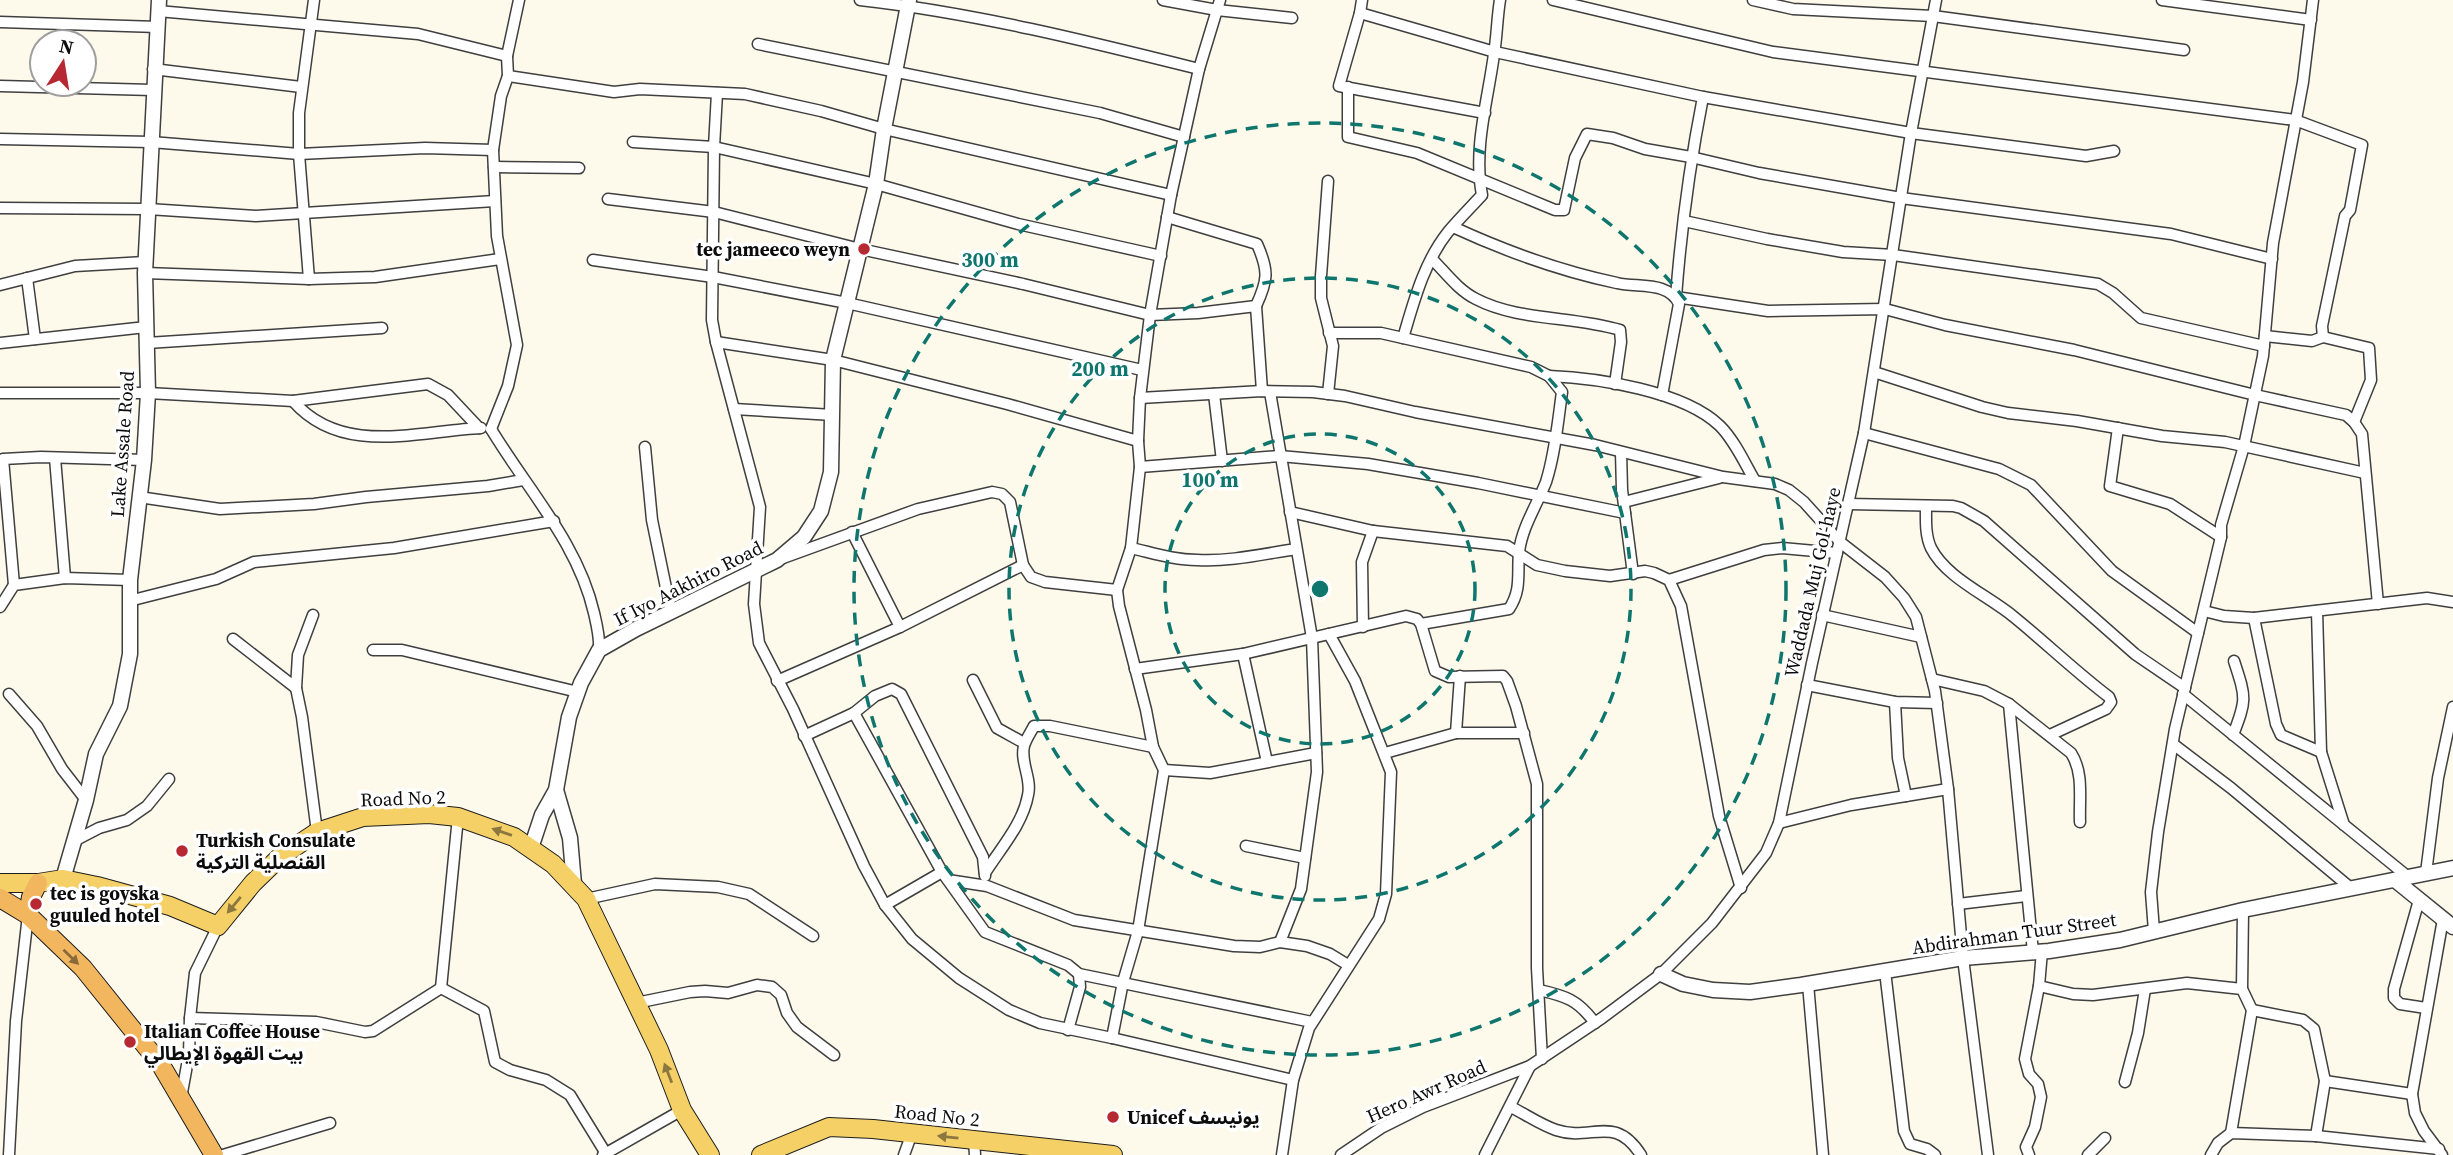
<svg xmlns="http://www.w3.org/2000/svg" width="2453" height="1155" font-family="'Source Serif 4','Noto Sans Arabic',serif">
<rect width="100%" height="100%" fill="#fefaeb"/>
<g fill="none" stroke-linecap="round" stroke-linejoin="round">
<defs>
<g id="minor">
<path d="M860,0c115,13 227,41 339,69"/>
<polyline points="1163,0 1217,10 1292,18"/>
<polyline points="1362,0 1360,13 1495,52 1703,97 1911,133 2086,156 2114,151"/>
<polyline points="1553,0 1773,52 2295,120 2362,145 2350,210 2345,216 2322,326 2323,337"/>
<polyline points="1753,0 1793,9 1933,16 2184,50"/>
<polyline points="2162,0 2311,20"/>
<polyline points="158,11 418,34 507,56"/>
<polyline points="1360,13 1339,86 1485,113"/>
<polyline points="0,22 158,27"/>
<polyline points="758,44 1100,113 1184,137"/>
<polyline points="153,69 301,87"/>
<polyline points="508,76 614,92 640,89 745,94 821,111 884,129 1171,195"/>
<polyline points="0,86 153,90"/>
<polyline points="1348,87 1348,137 1417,153 1555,210 1564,210 1575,158 1587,134 1613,138 1645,149 1691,157 1759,173 1901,198 2171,234 2272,259"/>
<path d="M1703,97c-13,66 -22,133 -27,200l92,14 117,-2 60,16 129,25 181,45 91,20 8,7 8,12 16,170"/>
<polyline points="0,139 151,142 299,154 425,148 493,150"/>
<polyline points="633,142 714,147 717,93"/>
<polyline points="494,167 579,168"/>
<polyline points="608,199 714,212 860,249 1023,284 1150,315 1198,313 1256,306 1262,391"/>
<polyline points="0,208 148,209 256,216 495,201"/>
<path d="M1167,217l90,27c12,27 11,36 -1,62"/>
<polyline points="1684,221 1767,239 1843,252 1893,255 2098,284 2113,293 2141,318 2264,346"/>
<path d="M1453,227c52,24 107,44 164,56 21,5 52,-2 62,21l-17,91"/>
<polyline points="1161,256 1018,224 876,184 714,147 712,320 716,342 760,507 754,604 759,643 793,709 864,866 885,905 912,939 959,978 1009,1010 1040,1023 1112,1038 1293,1080"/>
<path d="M1432,259c14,14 26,31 44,40 42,22 98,17 144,31l1,12 -6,42"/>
<polyline points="593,260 713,277 847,303 1142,370"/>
<polyline points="145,273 309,279 375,277 500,259"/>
<polyline points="27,278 35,339"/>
<polyline points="309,279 299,154 299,113 314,0"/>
<polyline points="0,285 75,266 145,262"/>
<path d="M1329,333h52l150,34 18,9 13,16c-4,29 -7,62 -16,90 -9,23 -24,45 -27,70 -2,21 3,38 -10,57l-88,15"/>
<polyline points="2265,336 2312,341 2323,337 2369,348 2371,380 2354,422"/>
<path d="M1403,338c11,-37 21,-76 45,-106 11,-13 23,-25 34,-37 -9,-47 6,-95 12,-141 3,-18 3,-36 6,-54"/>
<polyline points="716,342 833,360 1007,404 1138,441"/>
<polyline points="0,343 146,327"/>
<polyline points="147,343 382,328"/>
<polyline points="1874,372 1982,407 2008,413 2077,421 2162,436 2225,442 2365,473"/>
<path d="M1549,376c49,2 135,15 171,50 15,15 25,38 35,55"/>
<polyline points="1270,392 1312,638 1317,772 1301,889 1280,942"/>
<polyline points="0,393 148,393 293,401 428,384 448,395 479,428"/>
<polyline points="1214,394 1222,461"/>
<polyline points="1328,394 1333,346 1321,298 1321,276 1328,181"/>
<polyline points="1140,398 1262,391 1313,392 1345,396 1415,412 1595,445 1723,477 1775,484 1789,490 1804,502 1840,542 1885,577 1904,598 1916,617 1935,691 1948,789 1963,958 1988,1155"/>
<path d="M293,401c49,56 125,30 188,27"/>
<polyline points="734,409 833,415"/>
<polyline points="2118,428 2110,486 2170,504 2221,537"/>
<polyline points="491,429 508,386 517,345 497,236 493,150 501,96 508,76 507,56 519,0"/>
<path d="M491,429c36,60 87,114 103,184 3,13 6,24 5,37"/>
<polyline points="1864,433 1999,469 2031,485 2112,571 2198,633"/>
<polyline points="645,447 652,520 671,612"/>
<polyline points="1621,452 1622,490 1633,574"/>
<polyline points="55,458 65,578"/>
<polyline points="1140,467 1280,456 1368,464 1478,483 1625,513"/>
<polyline points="139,497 220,509 314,504 366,497 488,486 523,480"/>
<polyline points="1624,502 1719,478"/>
<polyline points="1848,504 1953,506 1961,508 1984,521 2135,654 2185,688"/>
<path d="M1926,506c0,14 -1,29 5,42 15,30 58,48 83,69 32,26 62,55 95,80l2,5 -5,7 -56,26"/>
<polyline points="1290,512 1373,531 1507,546 1537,565 1565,571 1610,576 1645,571 1654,573 1669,580 1681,606 1719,816 1741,888"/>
<polyline points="852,532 900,627"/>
<path d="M1131,548c22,5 43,12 66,12 32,2 66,-6 99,-11"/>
<polyline points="783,558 918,509 992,492 1002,494 1010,502 1023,565"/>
<polyline points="1669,580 1764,550 1782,548 1837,553"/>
<polyline points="14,585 3,459 41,457 144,460"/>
<polyline points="129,601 216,579 254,562 394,548 554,521"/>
<polyline points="0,607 14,585 65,578 130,580"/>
<polyline points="2204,611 2224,616 2254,618 2427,598 2453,602"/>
<polyline points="2317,611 2321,752 2344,825"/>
<polyline points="313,615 298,655 296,688 302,717 317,832"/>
<polyline points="1822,615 1921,637"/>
<polyline points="2254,618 2276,724 2281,735 2321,752"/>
<polyline points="1363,627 1362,562 1373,531"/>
<polyline points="233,639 296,688"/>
<polyline points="373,650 402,650 578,692"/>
<polyline points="1243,654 1267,762"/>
<polyline points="1135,669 1243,654 1406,616 1417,619 1421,624 1435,671 1449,677 1503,676 1507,681 1516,706 1537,784 1537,968 1542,1059"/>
<path d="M1932,679l52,12 25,13 62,49c13,20 8,46 9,69"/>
<polyline points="973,680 997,728 1024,743"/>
<polyline points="777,681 900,627 1023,565 1031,577 1045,582 1117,590"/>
<polyline points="1807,685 1895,702 1937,703"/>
<polyline points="9,694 37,726 62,769 86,800"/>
<polyline points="2183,694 2407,876"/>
<polyline points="1895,702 1898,758 1906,796"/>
<polyline points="2009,704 2033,952"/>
<polyline points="854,713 875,696 892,689 901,694 983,857 985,876"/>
<polyline points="1456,733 1460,676"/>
<path d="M2233,735c14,-36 13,-37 1,-74"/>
<polyline points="804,736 854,713 942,872 985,932 1068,965 1079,974 1312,1022"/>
<polyline points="2173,744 2231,788 2352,889"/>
<polyline points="1385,753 1456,733 1524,733"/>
<polyline points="1164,770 1210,773 1316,753"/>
<polyline points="1779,823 1851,805 1948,789"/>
<polyline points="74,841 99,828 127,820 147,806 169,779"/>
<polyline points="1246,846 1305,858"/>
<path d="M985,873c15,-24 38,-49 43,-78 4,-16 -8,-33 -4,-49 2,-7 7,-14 10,-20h16l103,21"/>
<polyline points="2426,873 2438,778 2453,707"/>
<polyline points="948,880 987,886 1074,920 1234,946 1260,947 1280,942 1307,946 1330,954 1348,965"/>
<polyline points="586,899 655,884 718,887 749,894 813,936"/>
<polyline points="2419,900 2394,989 2394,998 2400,1004 2426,1008"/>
<polyline points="1958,904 2026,896"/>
<polyline points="885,905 942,872"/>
<polyline points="2154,931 2151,892 2158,832 2175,729 2221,537 2221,525 2244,446 2263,356 2273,243 2303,82 2313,0"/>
<polyline points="1885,971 1904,1131 1910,1144 1927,1149 1935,1155"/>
<polyline points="1808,984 1823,1155"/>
<polyline points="2039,986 2073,994 2093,995 2187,983 2242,989"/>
<polyline points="441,988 458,817"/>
<path d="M1539,990c27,6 39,10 56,33"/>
<polyline points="636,1003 690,992 705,991 728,993 757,985 772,987 781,995 787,1013 797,1027 834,1055"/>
<polyline points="2252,1010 2303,1020 2314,1029 2325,1081 2316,1136"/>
<polyline points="190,1018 316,1022 365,1032 373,1031 441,988 484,1011 495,1062 510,1070 546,1080 570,1095 605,1152"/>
<polyline points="1068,1030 1080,987 1079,974"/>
<polyline points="1112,1038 1123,982 1138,931 1164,770 1153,747 1146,710 1119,606 1117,590 1131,548 1140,467 1138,441 1140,398 1150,315 1171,195 1199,69 1220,0"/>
<polyline points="2325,1081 2412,1094"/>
<polyline points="2125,1082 2138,1033 2145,989"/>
<polyline points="181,1098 189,1054 190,1018 195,973 218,926"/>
<path d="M1511,1107c14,7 30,18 45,23 36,12 58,-17 85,25"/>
<polyline points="2231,1133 2252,1010 2242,989 2243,910"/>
<polyline points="974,1140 975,1155"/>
<polyline points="9,1155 16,1021 28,915"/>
<polyline points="223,1155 330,1123"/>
<polyline points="603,1155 682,1110"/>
<polyline points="904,1155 912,1133"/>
<polyline points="1282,1155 1293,1080 1309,1028 1379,919 1386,894 1391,772 1355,681 1329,634"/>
<polyline points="1341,1155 1381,1128 1423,1107 1530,1066 1602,1018 1661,974 1712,923 1766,853 1779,823 1812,663 1864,433 1911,133 1936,0"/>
<polyline points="1485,1155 1530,1066"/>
<polyline points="2029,1155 2026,1147 2035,1127 2041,1097 2038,1084 2029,1074 2025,1059 2039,986 2042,951"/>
<polyline points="2088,1155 2105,1138"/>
<polyline points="2211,1155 2218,1143 2231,1133 2316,1136 2439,1149"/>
<polyline points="2442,1155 2424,1131 2415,1113 2412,1094 2443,919"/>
</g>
<g id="tertiary">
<polyline points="556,790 570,838 574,884"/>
<polyline points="531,848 542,815 556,790 569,717 581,683 599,650 636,629 777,560 804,537 821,511 831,472 833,360 876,184 884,129 909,0"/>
<polyline points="63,879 86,800 96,754 120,706 130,654 130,580 144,460 148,393 145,273 159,0"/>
<polyline points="2395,880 2453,927"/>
<polyline points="1661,974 1683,984 1713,990 1750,992 1801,985 1963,958 2049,951 2120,940 2243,910 2453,868"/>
</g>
<g id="primary">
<polyline points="0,883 38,883 63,879 97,886 170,906 218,926 253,883 280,857 317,832 363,817 429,814 458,817 514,837 553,864 586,899 659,1050 682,1110 710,1155"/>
<polyline points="761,1155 829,1127 873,1129 1113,1155"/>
</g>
<g id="trunk">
<polyline points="0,898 28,915 83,968 161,1065 214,1155"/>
<polyline points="28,915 31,897 38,883"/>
</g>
</defs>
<use href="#minor" stroke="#3f3f3f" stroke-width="13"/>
<use href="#tertiary" stroke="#3f3f3f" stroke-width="17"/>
<use href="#primary" stroke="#1d1d1d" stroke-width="20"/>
<use href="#trunk" stroke="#1d1d1d" stroke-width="20"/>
<use href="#minor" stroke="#fff" stroke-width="10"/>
<use href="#tertiary" stroke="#fff" stroke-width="14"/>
<use href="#primary" stroke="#f4d066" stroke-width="18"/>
<use href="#trunk" stroke="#f2b65f" stroke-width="18"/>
</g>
<defs><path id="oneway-solid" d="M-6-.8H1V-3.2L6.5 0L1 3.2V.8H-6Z" transform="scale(1.75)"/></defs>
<g fill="#8c783e">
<use href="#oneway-solid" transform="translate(502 832) rotate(-161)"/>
<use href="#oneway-solid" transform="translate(234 905) rotate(130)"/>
<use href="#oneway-solid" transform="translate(668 1073) rotate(-111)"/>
<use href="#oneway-solid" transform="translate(948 1137) rotate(-174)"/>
</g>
<use fill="#8a6a3a" href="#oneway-solid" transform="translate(71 957) rotate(44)"/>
<g fill="none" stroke="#0f766e" stroke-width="3.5" stroke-dasharray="12 9">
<circle cx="1320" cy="589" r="155"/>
<circle cx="1320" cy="589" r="311"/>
<circle cx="1320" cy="589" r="466"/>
</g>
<g fill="#b62932" stroke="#fff" stroke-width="2.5">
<circle cx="864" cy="249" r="7"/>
<circle cx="182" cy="851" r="7"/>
<circle cx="36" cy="904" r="7"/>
<circle cx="130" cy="1042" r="7"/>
<circle cx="1113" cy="1117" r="7"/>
</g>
<g text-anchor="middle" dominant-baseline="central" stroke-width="7" stroke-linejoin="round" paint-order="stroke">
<g font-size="19" font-weight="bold" fill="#0c0c0c" stroke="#fff" text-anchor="start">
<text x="850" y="249" text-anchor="end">tec jameeco weyn</text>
<text x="196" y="840">Turkish Consulate<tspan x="196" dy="22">القنصلية التركية</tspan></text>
<text x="50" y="893">tec is goyska<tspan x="50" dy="22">guuled hotel</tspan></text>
<text x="144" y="1031">Italian Coffee House<tspan x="144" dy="22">بيت القهوة الإيطالي</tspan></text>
<text x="1127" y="1117">Unicef يونيسف</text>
</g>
<g font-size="19" fill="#0c0c0c" stroke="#fff">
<text transform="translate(122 444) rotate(-86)">Lake Assale Road</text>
<text transform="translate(1812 582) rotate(-77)">Waddada Muj Gol-haye</text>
<text transform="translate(688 583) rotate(-27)">If Iyo Aakhiro Road</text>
<text transform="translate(403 798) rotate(-2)">Road No 2</text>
<text transform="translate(2014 933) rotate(-8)">Abdirahman Tuur Street</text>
<text transform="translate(1426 1091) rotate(-24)">Hero Awr Road</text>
<text transform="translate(937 1115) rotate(6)">Road No 2</text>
</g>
</g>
<circle cx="1320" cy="589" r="10" fill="#0f766e" stroke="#fff" stroke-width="3.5"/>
<g font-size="21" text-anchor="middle" font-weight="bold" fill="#0f766e" stroke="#fff" stroke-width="7" stroke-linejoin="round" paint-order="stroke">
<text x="990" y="267">300 m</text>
<text x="1100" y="376">200 m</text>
<text x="1210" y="487">100 m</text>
</g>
<g transform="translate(63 63) rotate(12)"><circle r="33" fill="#ffffff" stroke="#9e9e9e" stroke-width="2"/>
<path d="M0-5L12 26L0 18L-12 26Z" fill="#b62932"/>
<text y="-10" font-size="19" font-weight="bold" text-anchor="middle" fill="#0c0c0c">N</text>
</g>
</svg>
